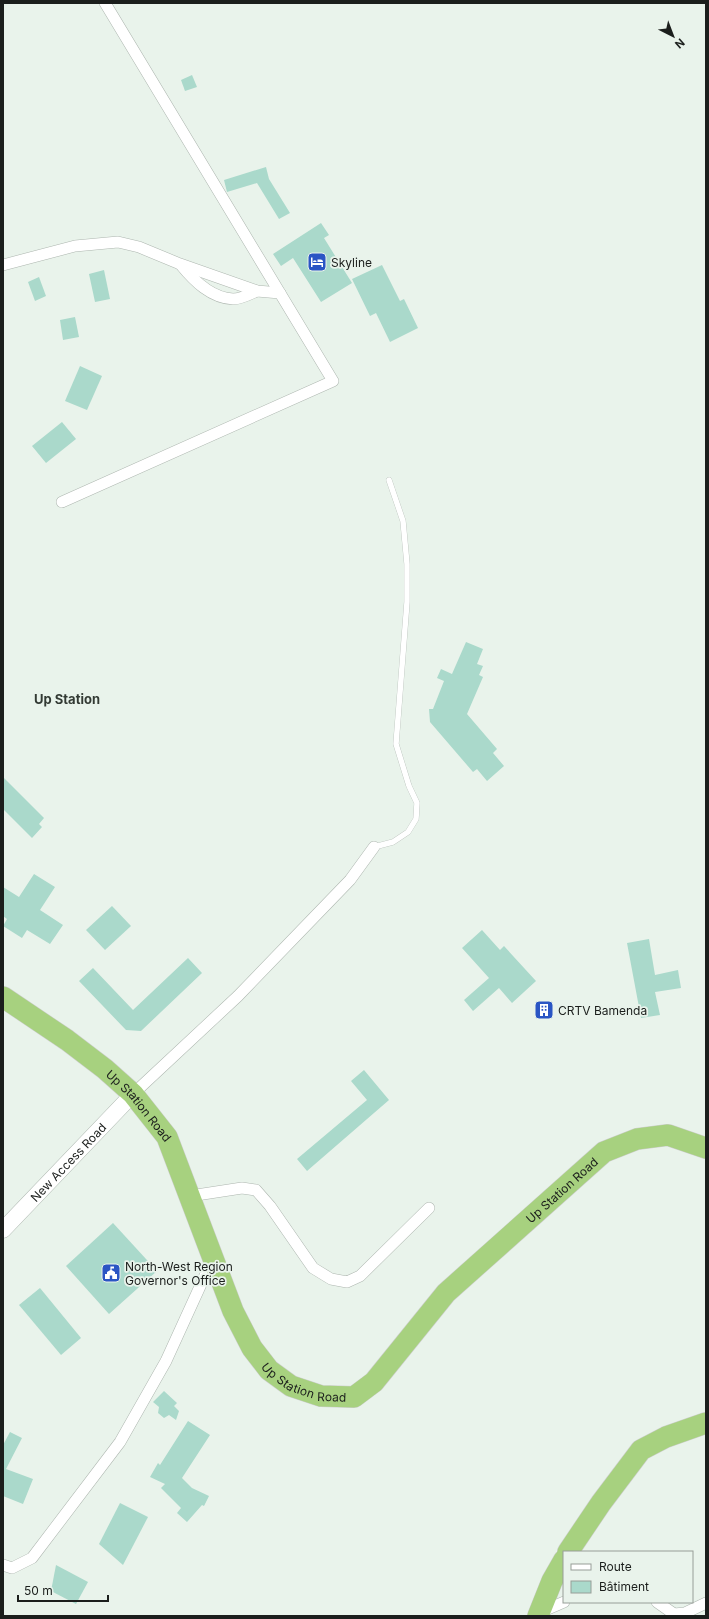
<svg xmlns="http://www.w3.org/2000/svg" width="709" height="1619" font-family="Inter,sans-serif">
<rect width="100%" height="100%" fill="#e9f3eb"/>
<g fill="#aad9cb">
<polygon points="192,75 197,87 185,91 181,80"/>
<polygon points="266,167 269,179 290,213 279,219 257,183 227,192 224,180"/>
<polygon points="321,223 329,235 324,238 352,283 321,302 293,258 281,266 273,254"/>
<polygon points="382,265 400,301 404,299 418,328 390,342 376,313 370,316 352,279"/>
<polygon points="104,270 110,299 95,302 89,274"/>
<polygon points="39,277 46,296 35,301 28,282"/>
<polygon points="75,317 79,337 63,340 60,320"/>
<polygon points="80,366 102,376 87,410 65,401"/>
<polygon points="62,422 76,439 46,463 32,446"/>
<polygon points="466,642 483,649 477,664 483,666 479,675 483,677 467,714 497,749 493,753 504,766 487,781 477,769 473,772 430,722 429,709 433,709 444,681 437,678 441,669 452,674"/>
<polygon points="3,777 44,818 39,824 42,827 32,838 3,809"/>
<polygon points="34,874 55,887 40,910 63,925 50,944 27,930 22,938 3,926 7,919 3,916 3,887 19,897"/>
<polygon points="112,906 131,926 105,950 86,930"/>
<polygon points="482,930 500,950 504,946 536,981 512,1003 499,988 473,1011 464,1000 489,978 462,948"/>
<polygon points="649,939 655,975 678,970 681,988 655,992 660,1015 641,1018 627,943"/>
<polygon points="188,958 202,973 141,1031 126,1030 79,981 93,968 133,1010"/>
<polygon points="364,1070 389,1100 307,1171 297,1159 367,1100 351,1081"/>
<polygon points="113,1223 157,1271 109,1314 66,1266"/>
<polygon points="40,1288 81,1338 61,1355 19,1305"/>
<polygon points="164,1391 177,1403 174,1406 179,1411 176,1420 169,1415 164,1418 158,1413 159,1407 153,1402"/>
<polygon points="188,1421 210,1435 182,1478 192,1488 209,1496 204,1506 202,1505 187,1522 177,1513 181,1508 161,1488 165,1484 150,1477 158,1463 160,1465"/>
<polygon points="10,1432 22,1438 6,1469 33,1479 23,1504 3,1496 3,1445"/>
<polygon points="120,1503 148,1517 123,1565 99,1544"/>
<polygon points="56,1565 88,1582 76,1604 51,1591"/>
</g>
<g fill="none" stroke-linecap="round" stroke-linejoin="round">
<defs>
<polyline id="lane" points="374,847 393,842 408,832 416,819 417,803 409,786 396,744 407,602 407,564 403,521 389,480"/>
<g id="street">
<polyline points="3,265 75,246 118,242 139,247 180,264 257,291 280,293"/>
<path d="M181,265c13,16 30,33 52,34 8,0 17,-5 24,-8"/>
<polyline points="62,502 333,381 105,3"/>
<polyline points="133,1094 238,996 350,880 374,847"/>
<polyline points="190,1196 242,1188 256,1190 270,1206 313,1268 331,1279 347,1282 360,1276 429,1208"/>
<polyline points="3,1565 12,1568 32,1558 120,1442 166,1361 213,1258"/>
<polyline points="657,1602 674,1614 685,1613 706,1603"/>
<polyline points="541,1612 564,1602"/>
</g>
<g id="secondary">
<path id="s1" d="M3,1230l130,-136"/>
</g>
<g id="highway">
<path id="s2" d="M3,997l64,43 38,29 28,25 34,43 66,174 19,37 17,22 22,16 30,10 33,1 20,-15 72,-89 158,-141 33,-13 31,-4 38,13"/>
<polyline points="568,1552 601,1503 641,1450 666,1437 706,1423"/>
<polyline points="538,1616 552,1581 564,1560"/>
</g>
</defs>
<use href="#lane" stroke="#adb6af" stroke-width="6"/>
<use href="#street" stroke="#adb6af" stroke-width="12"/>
<use href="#secondary" stroke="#adb6af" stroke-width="17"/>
<use href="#highway" stroke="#cdcecd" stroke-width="22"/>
<use href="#lane" stroke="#fff" stroke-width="5.5"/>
<use href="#street" stroke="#fff" stroke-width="11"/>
<use href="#secondary" stroke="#fff" stroke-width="16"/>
<use href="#highway" stroke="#a7d17f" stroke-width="21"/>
</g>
<defs>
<symbol id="hotel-square" viewBox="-11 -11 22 22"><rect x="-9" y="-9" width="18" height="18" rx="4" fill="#2a55c4" stroke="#e9f3eb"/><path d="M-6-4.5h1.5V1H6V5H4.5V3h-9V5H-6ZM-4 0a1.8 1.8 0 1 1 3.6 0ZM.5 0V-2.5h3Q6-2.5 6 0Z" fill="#fff"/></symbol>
<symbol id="building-square" viewBox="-11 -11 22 22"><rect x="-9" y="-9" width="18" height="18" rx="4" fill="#2a55c4" stroke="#e9f3eb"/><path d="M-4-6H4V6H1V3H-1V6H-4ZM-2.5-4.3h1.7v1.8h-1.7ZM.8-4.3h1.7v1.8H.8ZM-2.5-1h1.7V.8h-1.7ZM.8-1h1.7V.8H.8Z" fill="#fff"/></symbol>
<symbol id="civic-square" viewBox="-11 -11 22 22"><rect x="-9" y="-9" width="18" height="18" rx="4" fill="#2a55c4" stroke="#e9f3eb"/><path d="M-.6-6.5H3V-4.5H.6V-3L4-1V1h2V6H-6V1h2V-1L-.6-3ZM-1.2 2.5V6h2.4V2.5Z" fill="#fff"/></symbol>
</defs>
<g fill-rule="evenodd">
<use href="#hotel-square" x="306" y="251" width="22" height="22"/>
<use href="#building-square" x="533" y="999" width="22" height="22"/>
<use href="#civic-square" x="100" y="1262" width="22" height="22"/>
</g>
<g text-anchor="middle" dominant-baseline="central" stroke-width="3.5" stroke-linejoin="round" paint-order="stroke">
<g font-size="12" fill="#1b1e1c" stroke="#e9f3eb" text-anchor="start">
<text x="331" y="262">Skyline</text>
<text x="558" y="1010">CRTV Bamenda</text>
<text x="125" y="1266">North-West Region<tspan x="125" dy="14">Governor's Office</tspan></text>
</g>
<g font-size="12" fill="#1b1e1c" stroke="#e9f3eb">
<text stroke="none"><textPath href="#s2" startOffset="175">Up Station Road</textPath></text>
<text stroke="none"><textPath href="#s1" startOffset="94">New Access Road</textPath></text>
<text stroke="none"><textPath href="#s2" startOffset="859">Up Station Road</textPath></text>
<text stroke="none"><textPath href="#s2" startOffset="511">Up Station Road</textPath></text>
</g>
<g font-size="13" font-weight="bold" fill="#333a34" stroke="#e9f3eb">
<text x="67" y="699">Up Station</text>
</g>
</g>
<rect width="709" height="1619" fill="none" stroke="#1b1e1c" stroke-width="8"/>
<rect x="563" y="1551" width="130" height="52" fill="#e9f3eb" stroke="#979e98"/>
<rect x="571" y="1564" width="20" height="6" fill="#ffffff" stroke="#979e98"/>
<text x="599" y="1571" font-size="12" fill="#1b1e1c">Route</text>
<rect x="571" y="1581" width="20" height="12" fill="#aad9cb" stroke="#979e98"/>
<text x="599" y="1591" font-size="12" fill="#1b1e1c">Bâtiment</text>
<g transform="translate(673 36) rotate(138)" stroke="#e9f3eb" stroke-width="3" paint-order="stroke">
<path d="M0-3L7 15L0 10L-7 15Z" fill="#1b1e1c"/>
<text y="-6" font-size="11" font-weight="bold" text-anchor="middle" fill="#1b1e1c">N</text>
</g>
<path d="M18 1595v6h90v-6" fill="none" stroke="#1b1e1c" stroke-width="2"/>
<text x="24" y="1595" font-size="12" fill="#1b1e1c" stroke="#e9f3eb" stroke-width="3" paint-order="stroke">50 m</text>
</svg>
